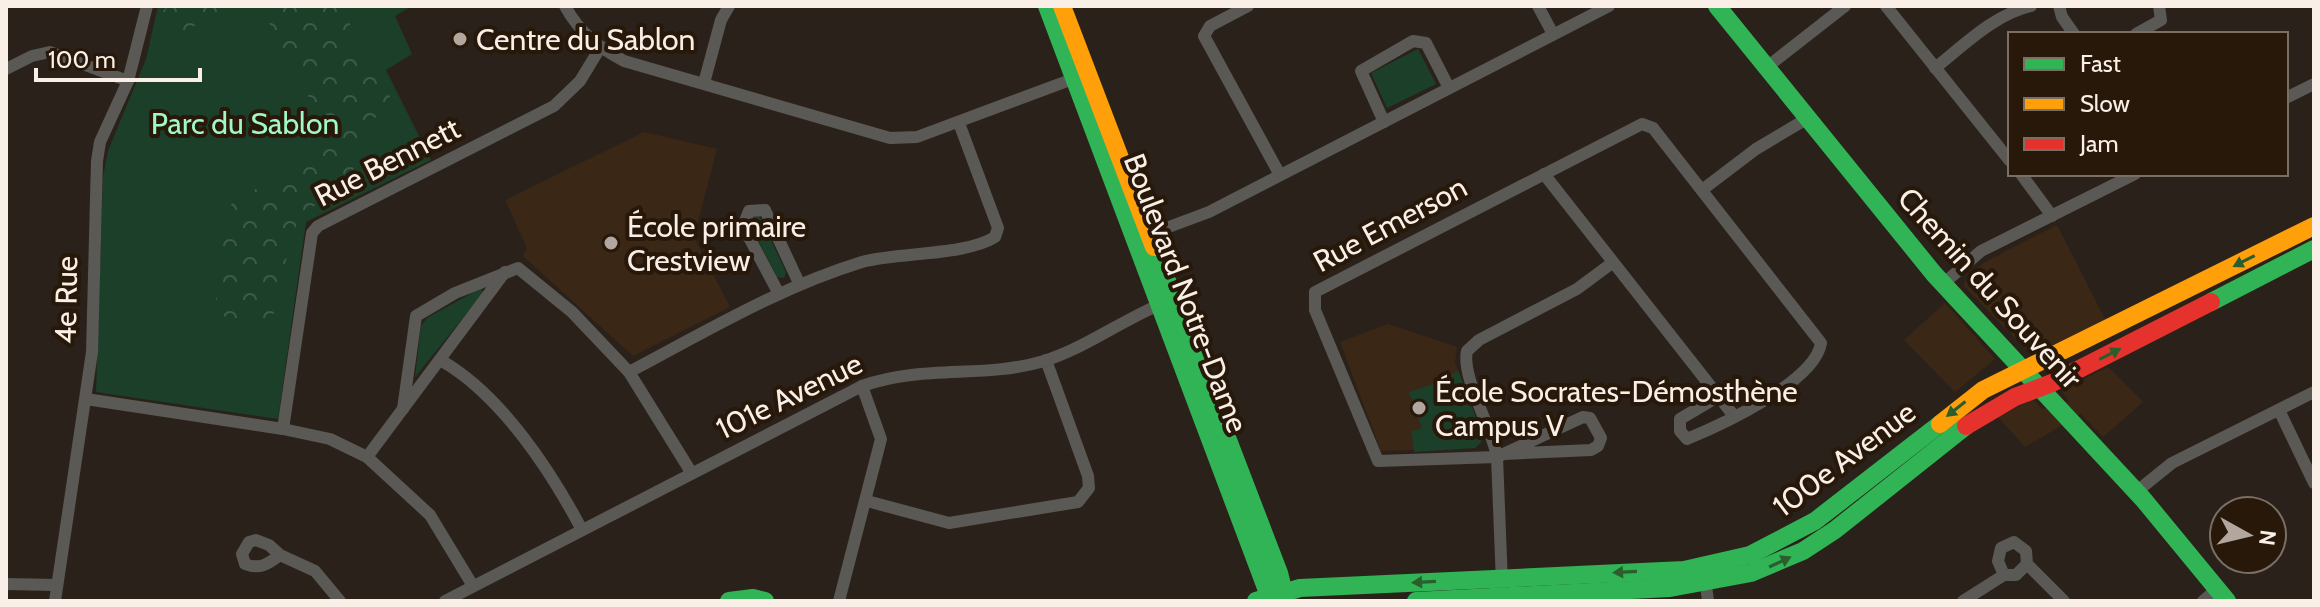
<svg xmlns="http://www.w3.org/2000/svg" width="2320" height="607" font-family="Cabin,sans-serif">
<defs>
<pattern id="forest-crowns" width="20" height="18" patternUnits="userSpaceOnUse" patternTransform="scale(2)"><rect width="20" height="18" fill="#1c3f2a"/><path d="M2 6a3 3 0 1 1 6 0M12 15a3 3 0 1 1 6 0" fill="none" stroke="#3e5b49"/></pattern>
</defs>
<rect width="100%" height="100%" fill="#2a221a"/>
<g fill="#3a2716">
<polygon points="644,132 717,149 694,237 730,307 633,356 523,256 527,248 505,200"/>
<polygon points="2057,225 2106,321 2032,356 1964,286 1966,279 1983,263"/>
<polygon points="1945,303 1995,359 1955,392 1904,340"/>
<polygon points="1388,324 1457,347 1455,362 1482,434 1481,442 1475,448 1381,451 1340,342"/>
<polygon points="2108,367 2143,402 2103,437 2081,414 2025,447 1998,417 2033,399 2042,409 2069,402 2062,391 2064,389"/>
</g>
<g fill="#1c3f2a">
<polygon points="158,6 412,6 395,16 412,54 386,70 431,160 306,222 278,419 96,392 103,177 108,151 146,59"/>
<polygon points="1418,49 1436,84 1387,108 1371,73"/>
<polygon points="759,215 786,272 784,278 777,277 750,225 752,217"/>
<polygon points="481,288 483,293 415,377 421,326 427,318"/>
<polygon points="1458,370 1482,434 1481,442 1475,448 1414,452 1411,431 1422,428 1409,392 1445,380"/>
</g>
<g fill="url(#forest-crowns)">
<polygon points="168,6 231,6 170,39 160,34 163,11"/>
<path d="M260,6h80l57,103 -8,8 -22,1c-13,62 -13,64 -67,97l-12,33 -9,60 -17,17h-29l-18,-18 8,-62 -2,-31 18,-17 82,-39 7,-25z"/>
</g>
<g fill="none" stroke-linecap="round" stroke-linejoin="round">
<g stroke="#5a5955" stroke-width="12">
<path d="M565,6c14,26 33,41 59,55l266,77 27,-1 164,-61"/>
<polyline points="1248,6 1210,26 1204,36 1280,175"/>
<polyline points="1538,6 1553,34"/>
<polyline points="1886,6 2010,161"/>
<polyline points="2059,6 2062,17 2074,34"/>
<polyline points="2136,34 2161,20 2159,6"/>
<polyline points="1767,67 1845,6"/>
<path d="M1935,68c29,-23 60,-54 96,-62"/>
<polyline points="6,69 32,56 50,52 128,81"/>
<polyline points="704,83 721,20 729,6"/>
<polyline points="2286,98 2314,84"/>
<polyline points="1384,122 1361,71 1413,41 1426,43 1449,88"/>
<polyline points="1544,174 1734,416"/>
<polyline points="2021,174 2052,216"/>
<polyline points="1702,190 1756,149 1808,118"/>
<polyline points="1142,237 1209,212 1609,6"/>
<polyline points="1943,284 1981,251 2135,174"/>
<polyline points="779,294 743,226 749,211 765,210 799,283"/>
<path d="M442,361c59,34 109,110 140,169"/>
<path d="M629,372c76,-40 151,-85 233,-110 36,-10 103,-6 133,-25l3,-9 -39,-105"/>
<polyline points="86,399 283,429 330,439 367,457 430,515 473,586"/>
<polyline points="403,409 416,316 455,293 518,268 572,312 629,372 691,472"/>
<polyline points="2279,410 2314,483"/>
<polyline points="283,429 312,233 318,226 554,106 580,81 600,48"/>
<path d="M1504,454l87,-4 7,-4 3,-8 -11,-20 -7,-1 -86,40 -119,4 -63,-151v-18l327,-168 11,4 168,215c-6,39 -100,82 -134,96l-7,-8v-12l39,-23"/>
<polyline points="367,457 505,272"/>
<polyline points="2136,492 2172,463 2314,392"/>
<polyline points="867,501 949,523 1078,502 1089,488 1088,476 1046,360"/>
<path d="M280,555c-12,9 -20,15 -35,9l-3,-10 7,-12 7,-2 13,5 11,10 35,16 25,30"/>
<polyline points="2004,575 1998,561 2001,548 2014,542 2026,551 2027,564 2064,601"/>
<polyline points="1705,578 1708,601"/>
<path d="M1502,583l-5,-126c-5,-30 -36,-80 -30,-106l12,-11 98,-51 35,-26"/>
<polyline points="6,584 56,585"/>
<polyline points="55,601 92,352 97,161 100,142 128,81 147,6"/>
<path d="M445,601l417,-215c63,-22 122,-7 182,-25 42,-13 81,-43 122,-59"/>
<polyline points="839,601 881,439 862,386"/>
<polyline points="1963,601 2004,575 2016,575 2027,564"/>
<polyline points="2203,601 2217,589"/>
</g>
<g stroke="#30b455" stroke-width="18">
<polyline points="1047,6 1271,601"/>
<polyline points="1717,6 1934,274 2143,499 2227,601"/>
<polyline points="1154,247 1279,573 1286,601"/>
<polyline points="2211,302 2314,249"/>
<polyline points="729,601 753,598 765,601"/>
<polyline points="1256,601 1300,588 1684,570 1750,555 1815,521 1940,424"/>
<polyline points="1416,601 1670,588 1751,573 1803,551 1835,530 1966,426"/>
</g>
<g stroke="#ff9f0a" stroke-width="18">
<polyline points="1062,6 1154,247"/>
<polyline points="1940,424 1983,390 2314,226"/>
</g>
<polyline stroke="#e5322d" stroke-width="18" points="1966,426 2015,397 2052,383 2211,302"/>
</g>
<defs><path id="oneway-solid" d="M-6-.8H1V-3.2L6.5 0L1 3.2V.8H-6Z" transform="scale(2)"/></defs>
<g fill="#2b5e2c">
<use href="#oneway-solid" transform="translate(2244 261) rotate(153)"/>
<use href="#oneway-solid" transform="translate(2110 354) rotate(-27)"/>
<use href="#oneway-solid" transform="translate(1956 409) rotate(142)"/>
<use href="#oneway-solid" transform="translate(1780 562) rotate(-25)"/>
<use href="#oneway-solid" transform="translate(1625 572) rotate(177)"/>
<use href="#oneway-solid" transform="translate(1424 582) rotate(177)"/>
</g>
<g fill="#b1a79f" stroke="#27180a" stroke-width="3">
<circle cx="460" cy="39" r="8"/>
<circle cx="611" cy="243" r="8"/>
<circle cx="1419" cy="408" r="8"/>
</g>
<g text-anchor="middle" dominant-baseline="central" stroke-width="8" stroke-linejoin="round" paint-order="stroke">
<g font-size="30" fill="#faefe6" stroke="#27180a" text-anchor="start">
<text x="476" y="39">Centre du Sablon</text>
<text x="627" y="226">École primaire<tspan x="627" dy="34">Crestview</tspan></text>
<text x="1435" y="391">École Socrates-Démosthène<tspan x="1435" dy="34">Campus V</tspan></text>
</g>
<g font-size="30" fill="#9ff8c5" stroke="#27180a">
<text x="245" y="123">Parc du Sablon</text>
</g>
<g font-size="30" fill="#faefe6" stroke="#27180a">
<text transform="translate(387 162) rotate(-27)">Rue Bennett</text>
<text transform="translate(1390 224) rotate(-28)">Rue Emerson</text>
<text transform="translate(1990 288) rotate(48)">Chemin du Souvenir</text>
<text transform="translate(1186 293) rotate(69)">Boulevard Notre-Dame</text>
<text transform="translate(66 300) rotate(-89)">4e Rue</text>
<text transform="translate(789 396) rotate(-26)">101e Avenue</text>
<text transform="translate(1844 459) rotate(-37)">100e Avenue</text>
</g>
</g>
<rect width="2320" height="607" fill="none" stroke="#faefe6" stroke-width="16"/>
<rect x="2008" y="32" width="280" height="144" fill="#27180a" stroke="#7b6e62" stroke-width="2"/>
<rect x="2024" y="58" width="40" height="12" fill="#30b455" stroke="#7b6e62" stroke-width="2"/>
<text x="2080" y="72" font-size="24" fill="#faefe6">Fast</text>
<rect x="2024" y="98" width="40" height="12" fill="#ff9f0a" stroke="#7b6e62" stroke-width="2"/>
<text x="2080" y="112" font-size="24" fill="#faefe6">Slow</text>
<rect x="2024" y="138" width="40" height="12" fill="#e5322d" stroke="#7b6e62" stroke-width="2"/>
<text x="2080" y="152" font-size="24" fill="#faefe6">Jam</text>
<g transform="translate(2248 535) rotate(98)"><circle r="38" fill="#27180a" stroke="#7b6e62" stroke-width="2"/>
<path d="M0-6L14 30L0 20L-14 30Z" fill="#b1a79f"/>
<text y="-12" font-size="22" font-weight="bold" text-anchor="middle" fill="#faefe6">N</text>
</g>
<path d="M36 68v12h164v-12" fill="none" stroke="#faefe6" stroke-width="4"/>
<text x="48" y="68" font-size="24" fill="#faefe6" stroke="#27180a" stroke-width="6" paint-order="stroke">100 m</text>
</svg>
